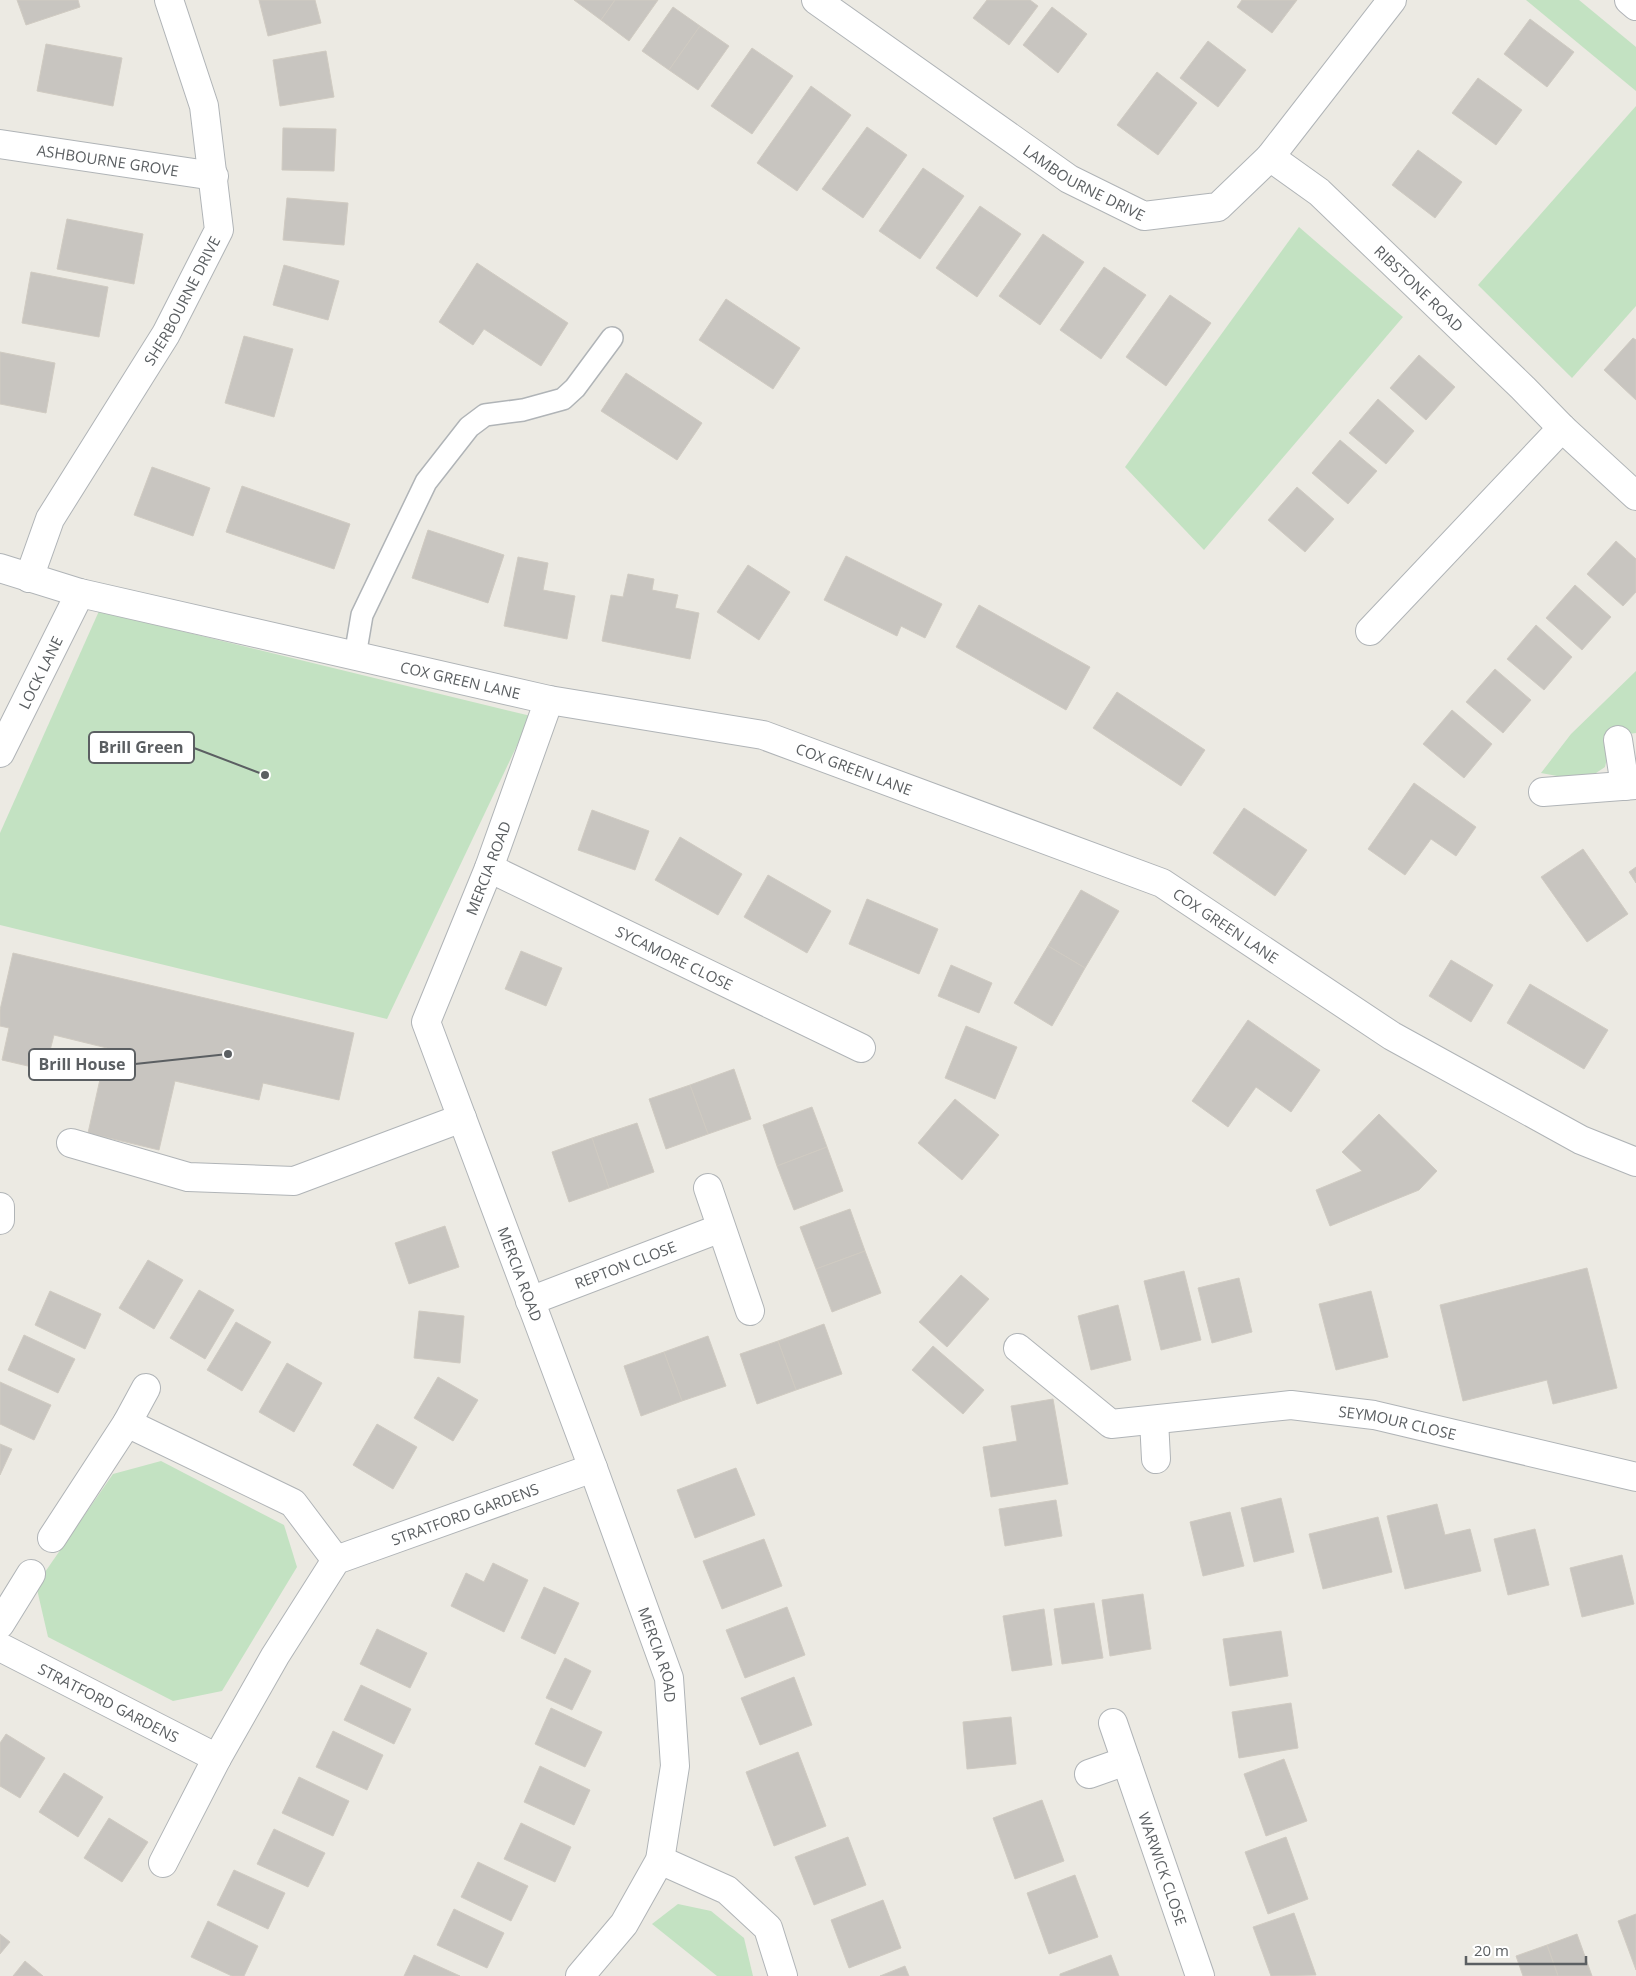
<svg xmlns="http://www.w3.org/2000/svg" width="1636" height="1976" font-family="'Open Sans',sans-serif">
<rect width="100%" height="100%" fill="#eceae3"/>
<g fill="#c3e2c2">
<polygon points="1526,0 1579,0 1636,47 1636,91"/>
<polygon points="1636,106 1636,306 1572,378 1478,285"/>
<polygon points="1299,227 1403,317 1204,550 1125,467"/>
<polygon points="99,611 531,716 387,1019 0,925 0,833"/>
<polygon points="1636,671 1636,733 1612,736 1605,767 1584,781 1541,773 1571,734"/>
<polygon points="161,1461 284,1525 297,1567 222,1691 173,1701 48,1637 36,1585 113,1474"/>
<polygon points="678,1904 711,1911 744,1938 753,1976 717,1976 652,1924"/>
</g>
<g fill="#c8c5c0" stroke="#d0cbc2">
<polygon points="17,0 78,0 80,7 26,25"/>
<polygon points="259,0 315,0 321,23 268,36"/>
<polygon points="574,0 615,0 601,20"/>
<polygon points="615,0 658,0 629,41 601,20"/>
<polygon points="987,0 1030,0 1038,6 1009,45 973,18"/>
<polygon points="1242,0 1297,0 1272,33 1237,7"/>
<polygon points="673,7 700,26 669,70 642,51"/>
<polygon points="1052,7 1087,34 1058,73 1023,45"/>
<polygon points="1530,19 1574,52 1547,87 1504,54"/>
<polygon points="700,26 729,46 698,90 669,70"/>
<polygon points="1208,41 1246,70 1218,107 1180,78"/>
<polygon points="46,44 122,58 113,106 37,91"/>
<polygon points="752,48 793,76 752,134 711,106"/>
<polygon points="326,51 334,97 280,106 273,60"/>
<polygon points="1157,72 1197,103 1158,155 1117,125"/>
<polygon points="1478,78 1522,110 1496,145 1452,113"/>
<polygon points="811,86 851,115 797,191 757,163"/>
<polygon points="867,127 907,155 863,218 822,189"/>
<polygon points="283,128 336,129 334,171 282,170"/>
<polygon points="1418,150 1462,182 1435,218 1392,185"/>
<polygon points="923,168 964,196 920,259 879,231"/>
<polygon points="287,198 348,203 344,245 283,240"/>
<polygon points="980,206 1021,234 977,297 936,268"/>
<polygon points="67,219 143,234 134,284 57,269"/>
<polygon points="1043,234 1084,262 1040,325 999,296"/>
<polygon points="477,263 568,323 541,366 484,329 473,345 439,322"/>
<polygon points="284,265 339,281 328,320 273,305"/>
<polygon points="1104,267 1146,295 1101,359 1060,330"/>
<polygon points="31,272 108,287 99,337 22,323"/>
<polygon points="1170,295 1211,323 1166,386 1126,357"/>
<polygon points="726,299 800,348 773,389 699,340"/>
<polygon points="244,336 293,349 274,417 225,403"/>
<polygon points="1633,338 1636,340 1636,400 1604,370"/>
<polygon points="0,352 55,363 46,413 0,404"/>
<polygon points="1419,355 1455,387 1426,420 1390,388"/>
<polygon points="626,373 702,423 677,460 601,411"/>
<polygon points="1378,399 1414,431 1386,464 1349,433"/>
<polygon points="1340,440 1377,471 1348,504 1312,473"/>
<polygon points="152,467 210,488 193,536 134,515"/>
<polygon points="242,486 350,524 334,569 226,532"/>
<polygon points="1297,487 1334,519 1305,552 1268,520"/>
<polygon points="428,530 504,555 488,603 412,578"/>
<polygon points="1616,541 1636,559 1636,592 1623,606 1587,574"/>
<polygon points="846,556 942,604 925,638 901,626 897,636 824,600"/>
<polygon points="518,557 548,563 543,590 575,596 567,639 504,626"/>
<polygon points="748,565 790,592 759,640 717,612"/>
<polygon points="628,574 654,579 652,590 678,595 675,608 699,613 690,659 602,641 611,595 623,597"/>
<polygon points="1575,585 1611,617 1582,650 1546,618"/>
<polygon points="979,605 1090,667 1066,710 956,647"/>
<polygon points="1536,625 1572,657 1544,690 1507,659"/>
<polygon points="1495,669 1531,700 1503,733 1466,702"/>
<polygon points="1117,692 1205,750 1181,786 1093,728"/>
<polygon points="1452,710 1492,744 1464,778 1423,744"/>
<polygon points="1414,783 1476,827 1456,856 1431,839 1405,875 1368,849"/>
<polygon points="1244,808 1307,850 1275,896 1213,853"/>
<polygon points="592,810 649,831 635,870 578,850"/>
<polygon points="680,837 742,874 718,915 655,880"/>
<polygon points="1583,849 1628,914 1587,942 1541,877"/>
<polygon points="1636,867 1636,883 1629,872"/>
<polygon points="768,875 831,911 807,953 744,917"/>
<polygon points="1081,890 1119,911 1085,968 1048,946"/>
<polygon points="867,899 938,929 919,974 849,944"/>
<polygon points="1048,946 1085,968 1052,1026 1014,1003"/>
<polygon points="521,951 562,968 546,1006 505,989"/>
<polygon points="13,953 354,1033 339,1100 263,1083 259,1100 175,1081 159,1150 88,1133 107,1048 54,1035 45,1070 2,1060 9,1028 0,1026 0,1010"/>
<polygon points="1451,960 1493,985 1471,1022 1429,996"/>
<polygon points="951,965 992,983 979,1013 938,996"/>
<polygon points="1530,984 1608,1030 1584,1069 1507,1023"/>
<polygon points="1248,1020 1320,1070 1291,1112 1256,1087 1228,1127 1192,1101"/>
<polygon points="966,1026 1017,1047 995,1099 945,1078"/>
<polygon points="734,1069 751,1119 708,1134 690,1085"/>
<polygon points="690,1085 708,1134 666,1149 649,1099"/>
<polygon points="955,1099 999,1135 962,1180 918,1143"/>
<polygon points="812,1107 827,1147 777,1166 763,1125"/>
<polygon points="1379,1114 1437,1171 1419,1190 1330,1226 1316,1190 1362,1171 1342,1152"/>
<polygon points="637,1123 654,1172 609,1188 592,1138"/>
<polygon points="592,1138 609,1188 569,1202 552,1152"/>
<polygon points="827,1147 843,1191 794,1210 777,1166"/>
<polygon points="850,1209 865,1251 816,1269 800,1227"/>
<polygon points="445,1226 459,1267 409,1284 395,1243"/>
<polygon points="865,1251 881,1293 832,1312 816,1269"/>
<polygon points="148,1260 183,1280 154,1329 119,1308"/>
<polygon points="1587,1268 1617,1388 1553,1404 1547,1380 1463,1401 1440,1305"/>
<polygon points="1184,1271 1201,1340 1161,1350 1144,1281"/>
<polygon points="961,1275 989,1299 947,1347 919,1322"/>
<polygon points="1239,1278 1252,1332 1212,1343 1198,1288"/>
<polygon points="199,1290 234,1310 205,1359 170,1338"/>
<polygon points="50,1291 101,1314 85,1349 35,1325"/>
<polygon points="1371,1291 1388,1357 1336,1370 1319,1304"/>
<polygon points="1118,1305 1131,1360 1091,1370 1078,1316"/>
<polygon points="419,1311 464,1316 460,1363 414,1358"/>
<polygon points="236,1322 271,1342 242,1391 207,1370"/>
<polygon points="824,1324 842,1374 796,1390 778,1341"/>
<polygon points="24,1335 75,1359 58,1393 8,1370"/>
<polygon points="708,1336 726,1386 682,1401 664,1352"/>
<polygon points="778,1341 796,1390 757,1404 740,1354"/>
<polygon points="933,1346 984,1390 963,1414 912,1370"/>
<polygon points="664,1352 682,1401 641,1416 624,1366"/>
<polygon points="287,1363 322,1383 294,1432 259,1412"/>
<polygon points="438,1377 478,1400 453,1441 414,1418"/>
<polygon points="0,1382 51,1405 34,1440 0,1424"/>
<polygon points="1053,1399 1068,1484 991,1497 983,1447 1017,1441 1011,1406"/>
<polygon points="377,1424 417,1447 393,1489 353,1465"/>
<polygon points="0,1444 12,1449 0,1475"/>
<polygon points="736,1468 755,1515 695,1538 677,1490"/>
<polygon points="1281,1498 1294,1552 1254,1562 1241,1508"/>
<polygon points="1056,1500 1062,1536 1005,1546 999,1509"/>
<polygon points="1437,1504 1445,1535 1470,1529 1481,1571 1405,1589 1387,1516"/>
<polygon points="1230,1512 1244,1566 1203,1576 1190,1522"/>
<polygon points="1378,1517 1392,1572 1323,1589 1309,1534"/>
<polygon points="1535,1529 1549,1585 1508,1595 1494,1539"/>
<polygon points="764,1539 782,1586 722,1609 703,1561"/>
<polygon points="1622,1555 1634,1604 1582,1617 1570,1568"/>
<polygon points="493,1563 528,1580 504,1632 451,1606 466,1573 484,1582"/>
<polygon points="544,1587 579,1603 555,1654 521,1638"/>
<polygon points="1143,1594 1151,1649 1110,1656 1102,1600"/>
<polygon points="1094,1603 1103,1658 1062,1664 1054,1609"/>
<polygon points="787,1607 805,1655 745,1678 726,1630"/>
<polygon points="1044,1609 1052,1665 1012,1671 1003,1616"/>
<polygon points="377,1629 427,1653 410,1688 360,1664"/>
<polygon points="1281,1631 1288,1676 1230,1686 1223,1639"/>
<polygon points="565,1658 591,1671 572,1710 546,1698"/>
<polygon points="794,1677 812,1725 760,1745 741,1698"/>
<polygon points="361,1685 411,1709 394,1744 344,1720"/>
<polygon points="1291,1703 1298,1748 1239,1758 1232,1712"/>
<polygon points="551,1708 602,1732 585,1767 535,1744"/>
<polygon points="1011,1717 1016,1764 967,1769 963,1722"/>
<polygon points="333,1731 383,1755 367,1790 316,1767"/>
<polygon points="6,1734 45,1758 20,1798 0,1786 0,1743"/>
<polygon points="798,1752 826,1826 774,1846 746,1772"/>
<polygon points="1284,1759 1307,1821 1266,1836 1244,1774"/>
<polygon points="540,1766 590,1790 574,1825 524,1802"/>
<polygon points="64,1773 103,1797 78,1837 39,1812"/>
<polygon points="299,1777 349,1801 333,1836 282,1813"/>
<polygon points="1042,1800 1064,1861 1015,1879 993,1818"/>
<polygon points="109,1818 148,1842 122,1882 84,1858"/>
<polygon points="521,1823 571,1847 555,1882 504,1859"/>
<polygon points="274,1829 325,1853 308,1887 257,1864"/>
<polygon points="848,1837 866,1885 814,1905 795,1857"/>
<polygon points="1286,1837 1308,1899 1268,1914 1245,1852"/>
<polygon points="478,1862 528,1886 511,1921 461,1897"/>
<polygon points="234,1870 285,1893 268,1929 217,1905"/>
<polygon points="1075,1875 1098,1937 1049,1954 1027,1893"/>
<polygon points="883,1900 901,1948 849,1968 831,1920"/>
<polygon points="454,1909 504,1933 487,1968 437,1945"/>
<polygon points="1294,1913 1316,1975 1271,1976 1253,1927"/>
<polygon points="1636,1914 1636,1970 1618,1921"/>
<polygon points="208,1921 258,1946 244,1976 232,1976 191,1957"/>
<polygon points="0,1934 10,1942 0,1954"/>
<polygon points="1577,1934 1592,1976 1558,1976 1547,1945"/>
<polygon points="1547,1945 1558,1976 1523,1976 1516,1956"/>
<polygon points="414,1955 460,1976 404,1976"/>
<polygon points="1111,1955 1119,1976 1060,1976 1060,1974"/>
<polygon points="25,1961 43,1976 13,1976"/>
<polygon points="905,1966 909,1976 880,1976"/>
</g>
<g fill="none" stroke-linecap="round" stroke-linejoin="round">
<defs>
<polyline id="lane" points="355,656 362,615 426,482 469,427 485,415 523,410 563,399 575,388 612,338"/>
<g id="street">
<path id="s1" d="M816,0l253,179 75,37 74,-9 52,-50 122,-157"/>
<path id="s2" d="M0,144l214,32"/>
<path id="s3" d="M1270,157l49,35 204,196 39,40 74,68"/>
<path id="s4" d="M0,568l80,25 469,107 214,35 399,148 230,153 189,104 55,22"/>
<path id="s5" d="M29,578l21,-59 116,-185 53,-104 -15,-124 -35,-106"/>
<polyline points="1370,631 1562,428"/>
<path id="s6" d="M549,700l-60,168 -63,154 167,446 76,210 6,88 -15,94 -36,64 -44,52"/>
<polyline points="1618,740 1625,786"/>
<path id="s7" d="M0,753l80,-160"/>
<polyline points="1543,792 1636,785"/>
<path id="s8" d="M489,868l372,180"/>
<polyline points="71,1143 188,1177 294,1181 462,1118"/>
<polyline points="708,1188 750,1311"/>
<polyline points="0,1207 0,1220"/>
<path id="s9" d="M530,1301l191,-73"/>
<path id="s10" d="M1018,1348l93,76 180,-19 83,10 262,62"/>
<polyline points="1154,1420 1156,1459"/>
<polyline points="127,1423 293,1503 336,1560"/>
<polyline points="52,1538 127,1423 146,1388"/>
<polyline points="0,1624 31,1574"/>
<path id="s11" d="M0,1647l217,111"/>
<path id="s12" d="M1113,1723l87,253"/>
<polyline points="1089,1774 1126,1761"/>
<polyline points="660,1860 727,1890 768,1928 783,1976"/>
<path id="s13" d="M163,1863l54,-105 58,-102 61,-96 257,-92"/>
</g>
<polyline id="secondary" points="1629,0 1636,6"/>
</defs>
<use href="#lane" stroke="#b0b4b7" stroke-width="24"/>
<use href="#street" stroke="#b0b4b7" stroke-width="30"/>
<use href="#secondary" stroke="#b0b3b7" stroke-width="30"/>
<use href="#lane" stroke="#fff" stroke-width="21"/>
<use href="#street" stroke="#fff" stroke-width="28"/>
<use href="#secondary" stroke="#fff" stroke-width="28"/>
</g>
<g text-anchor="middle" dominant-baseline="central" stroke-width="4.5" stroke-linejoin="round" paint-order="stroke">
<g font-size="15" fill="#5b5f62" stroke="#fff">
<text stroke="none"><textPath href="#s2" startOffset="109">ASHBOURNE GROVE</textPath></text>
<text stroke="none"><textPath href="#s1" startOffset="325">LAMBOURNE DRIVE</textPath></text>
<text stroke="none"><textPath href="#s3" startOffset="199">RIBSTONE ROAD</textPath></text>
<text stroke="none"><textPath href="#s5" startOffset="318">SHERBOURNE DRIVE</textPath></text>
<text stroke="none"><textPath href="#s7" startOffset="90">LOCK LANE</textPath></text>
<text stroke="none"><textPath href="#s4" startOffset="474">COX GREEN LANE</textPath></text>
<text stroke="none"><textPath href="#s4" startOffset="879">COX GREEN LANE</textPath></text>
<text transform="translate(488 868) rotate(-69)">MERCIA ROAD</text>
<text stroke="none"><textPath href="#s4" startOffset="1284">COX GREEN LANE</textPath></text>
<text stroke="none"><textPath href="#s8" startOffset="206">SYCAMORE CLOSE</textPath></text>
<text stroke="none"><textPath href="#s9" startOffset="102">REPTON CLOSE</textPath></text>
<text stroke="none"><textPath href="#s6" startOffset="614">MERCIA ROAD</textPath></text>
<text stroke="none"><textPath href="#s10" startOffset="409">SEYMOUR CLOSE</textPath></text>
<text stroke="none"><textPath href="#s13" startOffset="486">STRATFORD GARDENS</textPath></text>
<text stroke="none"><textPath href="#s6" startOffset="1019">MERCIA ROAD</textPath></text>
<text stroke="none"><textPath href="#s11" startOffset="122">STRATFORD GARDENS</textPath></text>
<text stroke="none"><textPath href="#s12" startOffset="154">WARWICK CLOSE</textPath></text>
</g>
</g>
<path fill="none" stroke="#5b5f62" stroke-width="2" d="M265 775L194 748M228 1054L135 1064"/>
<g fill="#5b5f62" stroke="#fff" stroke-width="2">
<circle cx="265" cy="775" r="5"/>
<circle cx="228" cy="1054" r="5"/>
</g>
<g fill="#fff" stroke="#5b5f62" stroke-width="2">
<rect x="89" y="732" width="105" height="31" rx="5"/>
<rect x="29" y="1049" width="106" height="31" rx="5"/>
</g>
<g font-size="16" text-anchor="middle" font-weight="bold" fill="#5b5f62">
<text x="141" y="753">Brill Green</text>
<text x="82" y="1070">Brill House</text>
</g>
<path d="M1466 1956v8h120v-8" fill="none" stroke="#5b5f62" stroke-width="2.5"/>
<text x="1474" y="1956" font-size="15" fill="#5b5f62" stroke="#ffffff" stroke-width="4" paint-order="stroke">20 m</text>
</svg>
